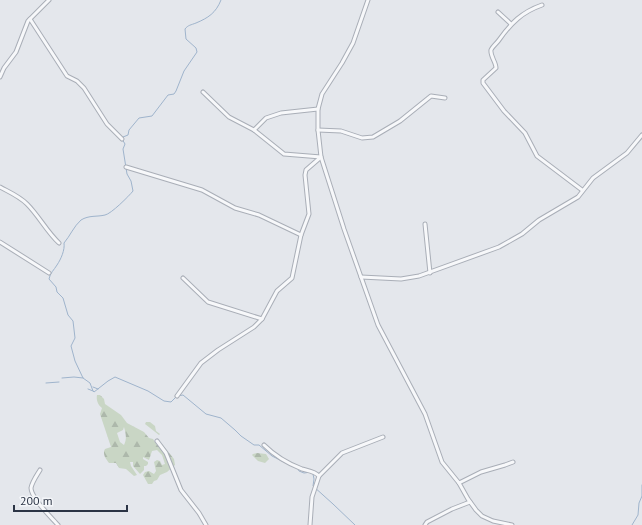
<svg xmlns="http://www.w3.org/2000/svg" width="642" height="525" font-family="'PT Sans',sans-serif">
<defs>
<pattern id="forest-firs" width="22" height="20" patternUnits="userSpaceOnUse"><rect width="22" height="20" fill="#c9d6c5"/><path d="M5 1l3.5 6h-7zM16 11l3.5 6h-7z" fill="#adb8ab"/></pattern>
</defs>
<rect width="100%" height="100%" fill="#e4e7ec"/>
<g fill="url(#forest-firs)" fill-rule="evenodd">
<path d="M97,395h3l4,4 1,5 16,11 6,8 17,9 5,6 4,1 4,6 5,-1 12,15 1,6 -8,7 -7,3 -3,5 -3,1 -2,3h-4l-5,-9 2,-3 4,-1 5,3 2,-3 -2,-9 3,-2 3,1 2,4 3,-1 -3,-9 -5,-5 -5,1 -3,9 -6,-3v2l5,3v2l-2,2h-2v4l-4,4 -7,-8v-4h-3l1,4 6,9 -3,1 -8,-7 -7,-1 -3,-5h-7c-3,-4 -7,-9 -4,-14l6,-2 -11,-33 2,-6c-4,-3 -6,-8 -5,-13zM124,427c2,7 3,12 0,18l-4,-3 -3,-9 6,-3z"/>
<polygon points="146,422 150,422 155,426 156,431 160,434 159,435 145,424"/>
<polygon points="257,453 266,454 269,459 265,463 258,461 252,455 253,454"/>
</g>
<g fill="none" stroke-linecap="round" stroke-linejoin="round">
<g stroke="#9fb4cc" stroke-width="1">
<path d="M221,0c-5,13 -13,18 -25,23 -5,2 -8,2 -11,6l1,10 10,9 1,4 -13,19 -8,20 -2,3 -6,1 -16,21 -13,2 -10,12 -1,5 -5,2 -1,2 3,5 -2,5 4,25 4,7 2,10c-4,5 -22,23 -28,24 -8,2 -16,0 -24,5 -7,6 -11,16 -17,23 1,7 -3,16 -7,22 -3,5 -7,8 -8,14l7,8 1,5 6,6 5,17 5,6 2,17 -4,8 4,15 8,17 7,5 3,8 1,1 14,-11 7,-4 33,14 16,10 7,1 6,-6 6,-1 23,19 15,4 14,12 6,6 13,9h5l13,11 12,6"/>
<polyline points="62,378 74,377 83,378"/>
<polyline points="46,383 59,382"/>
<polyline points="93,387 98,389"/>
<polyline points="88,389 93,391"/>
<polyline points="298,469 299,471 304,473 311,472 313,474 314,479 313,486 333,504 355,525"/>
<polyline points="632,525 638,515 639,503 642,496 642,485"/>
</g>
<defs>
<g id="street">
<polyline points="368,0 353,43 342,63 322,94 318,109 318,130 321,157 344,229 378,325 425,414 442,462 459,483 468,499 476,510 482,516 493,521 512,525"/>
<path d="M542,5c-20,7 -31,18 -43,35 -2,3 -7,7 -8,10 -1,6 5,12 5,18l-13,12v3l21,28 21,22 12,23 45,34"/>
<polyline points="498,12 511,24"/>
<polyline points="30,19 67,76 77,81 84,88 107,124 122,139"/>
<polyline points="0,77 4,68 16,52 28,21 49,0"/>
<polyline points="254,130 266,118 281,113 318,109"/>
<polyline points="318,130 341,131 362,138 373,137 400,121 431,96 445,98"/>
<polyline points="126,167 202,190 235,208 259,215 301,235"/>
<path d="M0,187c9,5 19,9 27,17 12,12 20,28 32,39"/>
<polyline points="425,224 430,273"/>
<polyline points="0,242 49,273"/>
<polyline points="361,277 401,279 419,276 499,247 522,234 539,220 578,197 593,178 627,153 642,135"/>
<polyline points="183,278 208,302 262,319"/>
<polyline points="177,396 201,363 218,350 254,327 262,319 277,291 292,278 301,235 309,214 305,175 306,170 321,157 284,154 254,130 229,117 203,92"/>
<polyline points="157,441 166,453 181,490 199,513 206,525"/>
<path d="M264,445c10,10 25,19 38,24 7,2 12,2 17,7l-7,21 -2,28"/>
<path d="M40,470c-3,5 -8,12 -9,18 0,10 20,29 27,37"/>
<polyline points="319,476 342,453 383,437"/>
<polyline points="459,483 481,472 505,465 513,462"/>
<polyline points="425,525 427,522 452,509 470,502"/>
</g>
</defs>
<use href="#street" stroke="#a9aeb7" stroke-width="5"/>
<use href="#street" stroke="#f7f8fa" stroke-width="3"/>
</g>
<path d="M14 505v6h113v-6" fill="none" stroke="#2b3445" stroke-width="2"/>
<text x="20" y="505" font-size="12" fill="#2b3445" stroke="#f4f6f9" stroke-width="3" paint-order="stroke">200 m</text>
</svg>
